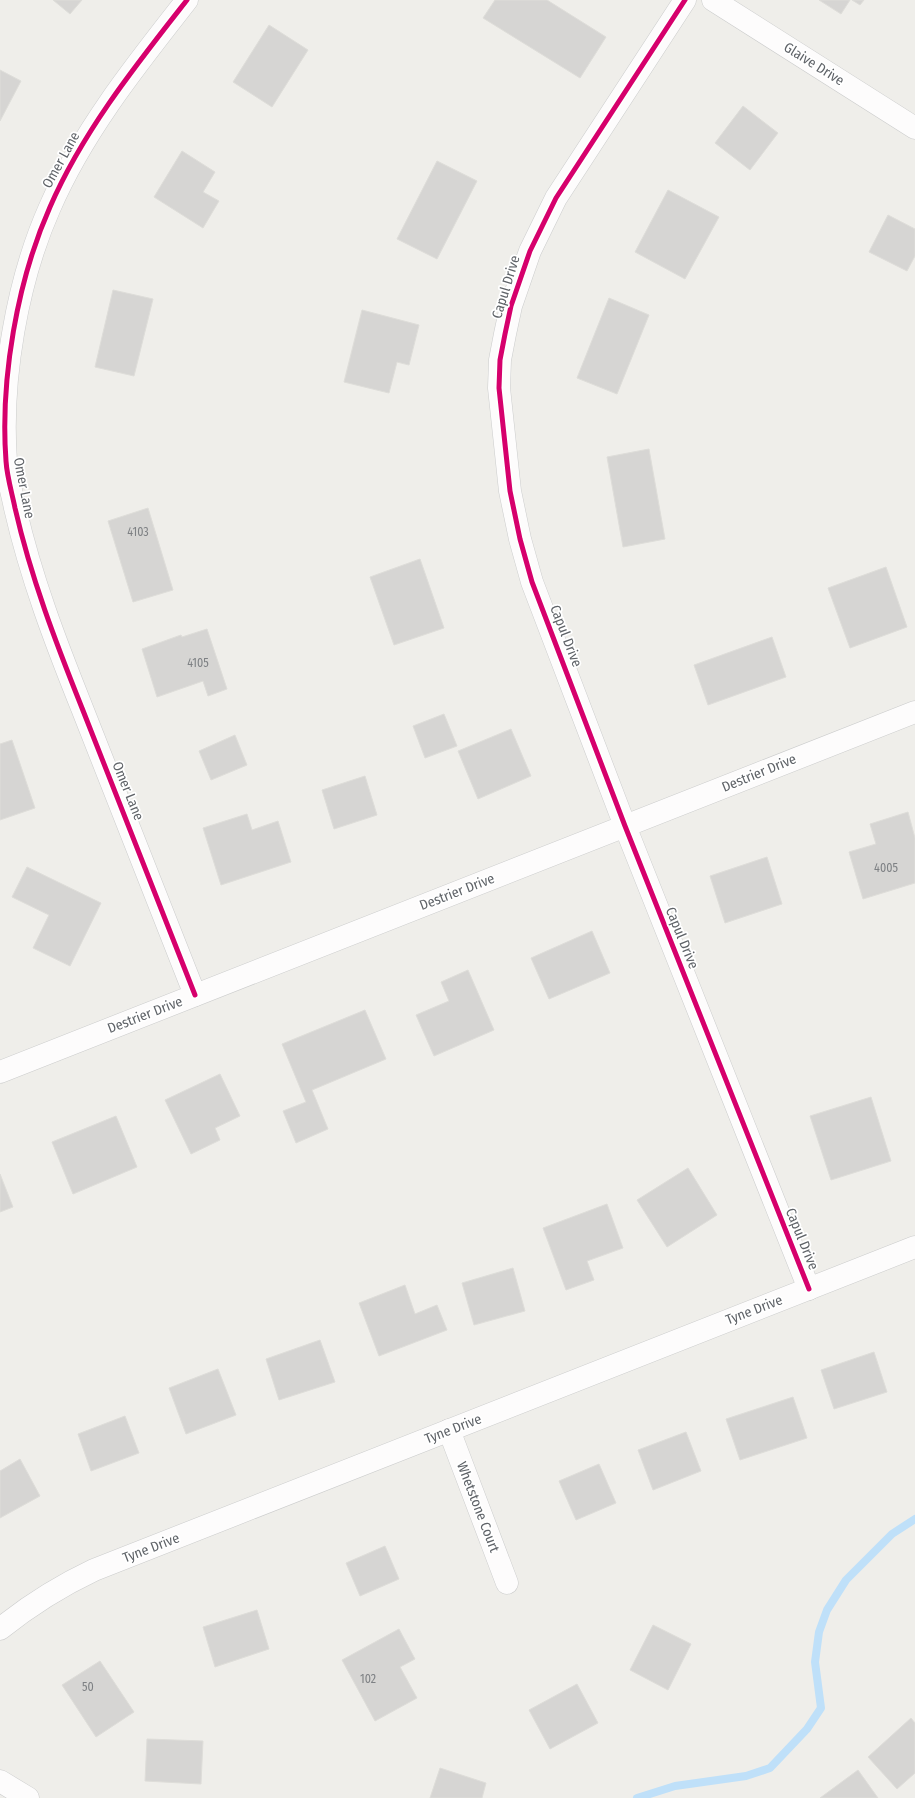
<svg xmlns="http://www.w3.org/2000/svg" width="915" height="1798" font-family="'Fira Sans Condensed',sans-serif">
<rect width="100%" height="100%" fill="#efeeea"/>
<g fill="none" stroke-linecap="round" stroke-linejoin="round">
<polyline stroke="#bfe0f9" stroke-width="8" points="637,1798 675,1786 746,1776 770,1768 807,1729 821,1708 815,1662 819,1632 827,1610 846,1580 892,1534 915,1519"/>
</g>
<g fill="#d6d5d3" stroke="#deddd9">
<polygon points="53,0 82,0 70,14"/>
<polygon points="495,0 547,0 606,37 580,78 483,18"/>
<polygon points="819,0 850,0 841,14"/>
<polygon points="852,0 864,0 860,5"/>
<polygon points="269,25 308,50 272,107 233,82"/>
<polygon points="0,70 21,81 0,121"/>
<polygon points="743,106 778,133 750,170 715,143"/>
<polygon points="182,151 215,172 203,192 219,201 203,228 154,197"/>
<polygon points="437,161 477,181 437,259 397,239"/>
<polygon points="668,190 719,217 685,279 635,252"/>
<polygon points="888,215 915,229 915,256 907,271 869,252"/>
<polygon points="113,290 153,299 134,376 95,367"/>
<polygon points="609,298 649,315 617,394 577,378"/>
<polygon points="362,310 419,325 409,365 397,362 389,393 344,382"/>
<polygon points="649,449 665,539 623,547 607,457"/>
<polygon points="148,508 173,590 133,602 108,521"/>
<polygon points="420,559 444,628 394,645 370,577"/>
<polygon points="886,567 907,627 850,648 828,588"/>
<polygon points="207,629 227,689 208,696 203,681 157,697 142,649 181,635 182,637"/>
<polygon points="772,637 786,677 708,705 694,665"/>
<polygon points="444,714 457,746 425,758 413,726"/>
<polygon points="511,729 531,776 478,799 458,751"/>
<polygon points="235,735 247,765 211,780 199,751"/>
<polygon points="12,740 35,808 0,820 0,744"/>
<polygon points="365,776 377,815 334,829 322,790"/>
<polygon points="908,812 915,838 915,883 863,899 849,852 876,844 870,824"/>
<polygon points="247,814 252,830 278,821 291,862 221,885 203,828"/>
<polygon points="767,857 782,904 725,923 710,876"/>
<polygon points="27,867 101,903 70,966 33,948 49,915 12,897"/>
<polygon points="592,931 610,973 549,999 531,958"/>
<polygon points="468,970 494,1030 434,1056 416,1015 449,1001 441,982"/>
<polygon points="365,1010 386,1059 312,1090 328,1129 296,1143 283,1111 306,1102 282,1044"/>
<polygon points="220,1074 240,1116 215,1128 220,1140 191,1154 165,1100"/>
<polygon points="871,1097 891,1161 831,1180 810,1116"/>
<polygon points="116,1116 137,1167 73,1194 52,1142"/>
<polygon points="688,1168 717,1215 667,1247 637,1200"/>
<polygon points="0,1174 13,1207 0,1212"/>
<polygon points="607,1204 623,1248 587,1261 594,1280 566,1290 543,1228"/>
<polygon points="513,1268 525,1311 474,1325 462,1283"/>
<polygon points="405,1285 415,1314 437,1305 447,1330 379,1356 359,1303"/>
<polygon points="320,1340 335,1382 279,1400 266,1359"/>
<polygon points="874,1352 887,1392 834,1409 821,1370"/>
<polygon points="218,1369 236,1415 186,1434 169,1388"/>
<polygon points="793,1397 807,1438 740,1460 726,1419"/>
<polygon points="125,1416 139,1453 91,1471 78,1434"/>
<polygon points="686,1432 701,1471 653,1490 638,1450"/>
<polygon points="20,1459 40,1496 0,1518 0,1471"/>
<polygon points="599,1464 616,1503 576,1520 559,1481"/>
<polygon points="385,1546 399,1579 360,1596 346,1563"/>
<polygon points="257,1610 269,1649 215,1667 203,1627"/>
<polygon points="653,1625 691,1644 668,1690 630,1670"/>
<polygon points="399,1629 415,1659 400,1667 417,1698 375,1721 342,1660"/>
<polygon points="100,1661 134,1712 96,1737 62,1685"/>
<polygon points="577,1684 598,1723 550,1749 529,1710"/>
<polygon points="911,1718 915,1723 915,1773 897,1789 868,1757"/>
<polygon points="147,1739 203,1741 201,1784 145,1781"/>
<polygon points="440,1768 486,1783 482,1798 430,1798"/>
<polygon points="858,1770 878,1798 820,1798"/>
</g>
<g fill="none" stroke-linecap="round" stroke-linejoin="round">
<defs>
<g id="minor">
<path d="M187,0c-51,65 -104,131 -137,207 -33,74 -50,173 -44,254 1,16 6,32 9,47 16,70 41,135 67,200 38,96 76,192 113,287"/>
<polyline points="685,0 556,198 530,251 511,306 505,334 500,360 499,388 510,491 520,539 532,582 625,826 809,1289"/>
<polyline points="713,0 915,128"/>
<polyline points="0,1072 915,712"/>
<polyline points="449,1430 507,1583"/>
<path d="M0,1629c31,-25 58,-42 94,-59l821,-323"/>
<polyline points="0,1781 28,1798"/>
</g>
</defs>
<use href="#minor" stroke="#cbcccc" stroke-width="23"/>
<use href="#minor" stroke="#fdfcfc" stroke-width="22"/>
<defs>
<g id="cycleway">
<path d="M187,0c-51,65 -104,131 -137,207 -33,74 -50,173 -44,254 1,16 6,32 9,47 16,70 41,135 67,200 38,96 76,192 113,287"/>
<polyline points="685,0 556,198 530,251 511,306 505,334 500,360 499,388 510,491 520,539 532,582 625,826 809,1289"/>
</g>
</defs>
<use href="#cycleway" stroke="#fff" stroke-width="8"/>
<use href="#cycleway" stroke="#d6006c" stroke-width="5"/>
</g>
<g text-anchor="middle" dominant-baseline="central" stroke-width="3.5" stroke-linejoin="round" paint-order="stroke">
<g font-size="12" fill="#7e8184">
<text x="138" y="532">4103</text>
<text x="198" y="663">4105</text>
<text x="886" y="868">4005</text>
<text x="368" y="1679">102</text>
<text x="88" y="1687">50</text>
</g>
<g font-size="14" fill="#5f6368" stroke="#fff">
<text transform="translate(814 64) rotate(32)">Glaive Drive</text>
<text transform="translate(61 160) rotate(-61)">Omer Lane</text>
<text transform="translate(506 287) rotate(-73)">Capul Drive</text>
<text transform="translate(24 488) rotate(79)">Omer Lane</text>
<text transform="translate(566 636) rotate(69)">Capul Drive</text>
<text transform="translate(759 773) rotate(-22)">Destrier Drive</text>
<text transform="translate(128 791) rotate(68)">Omer Lane</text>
<text transform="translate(457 892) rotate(-21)">Destrier Drive</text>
<text transform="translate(682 938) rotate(68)">Capul Drive</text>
<text transform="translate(145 1015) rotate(-21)">Destrier Drive</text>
<text transform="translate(802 1239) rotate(68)">Capul Drive</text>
<text transform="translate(754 1310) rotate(-21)">Tyne Drive</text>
<text transform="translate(453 1429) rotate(-21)">Tyne Drive</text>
<text transform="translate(478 1507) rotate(69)">Whetstone Court</text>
<text transform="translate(151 1548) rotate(-21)">Tyne Drive</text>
</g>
</g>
</svg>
